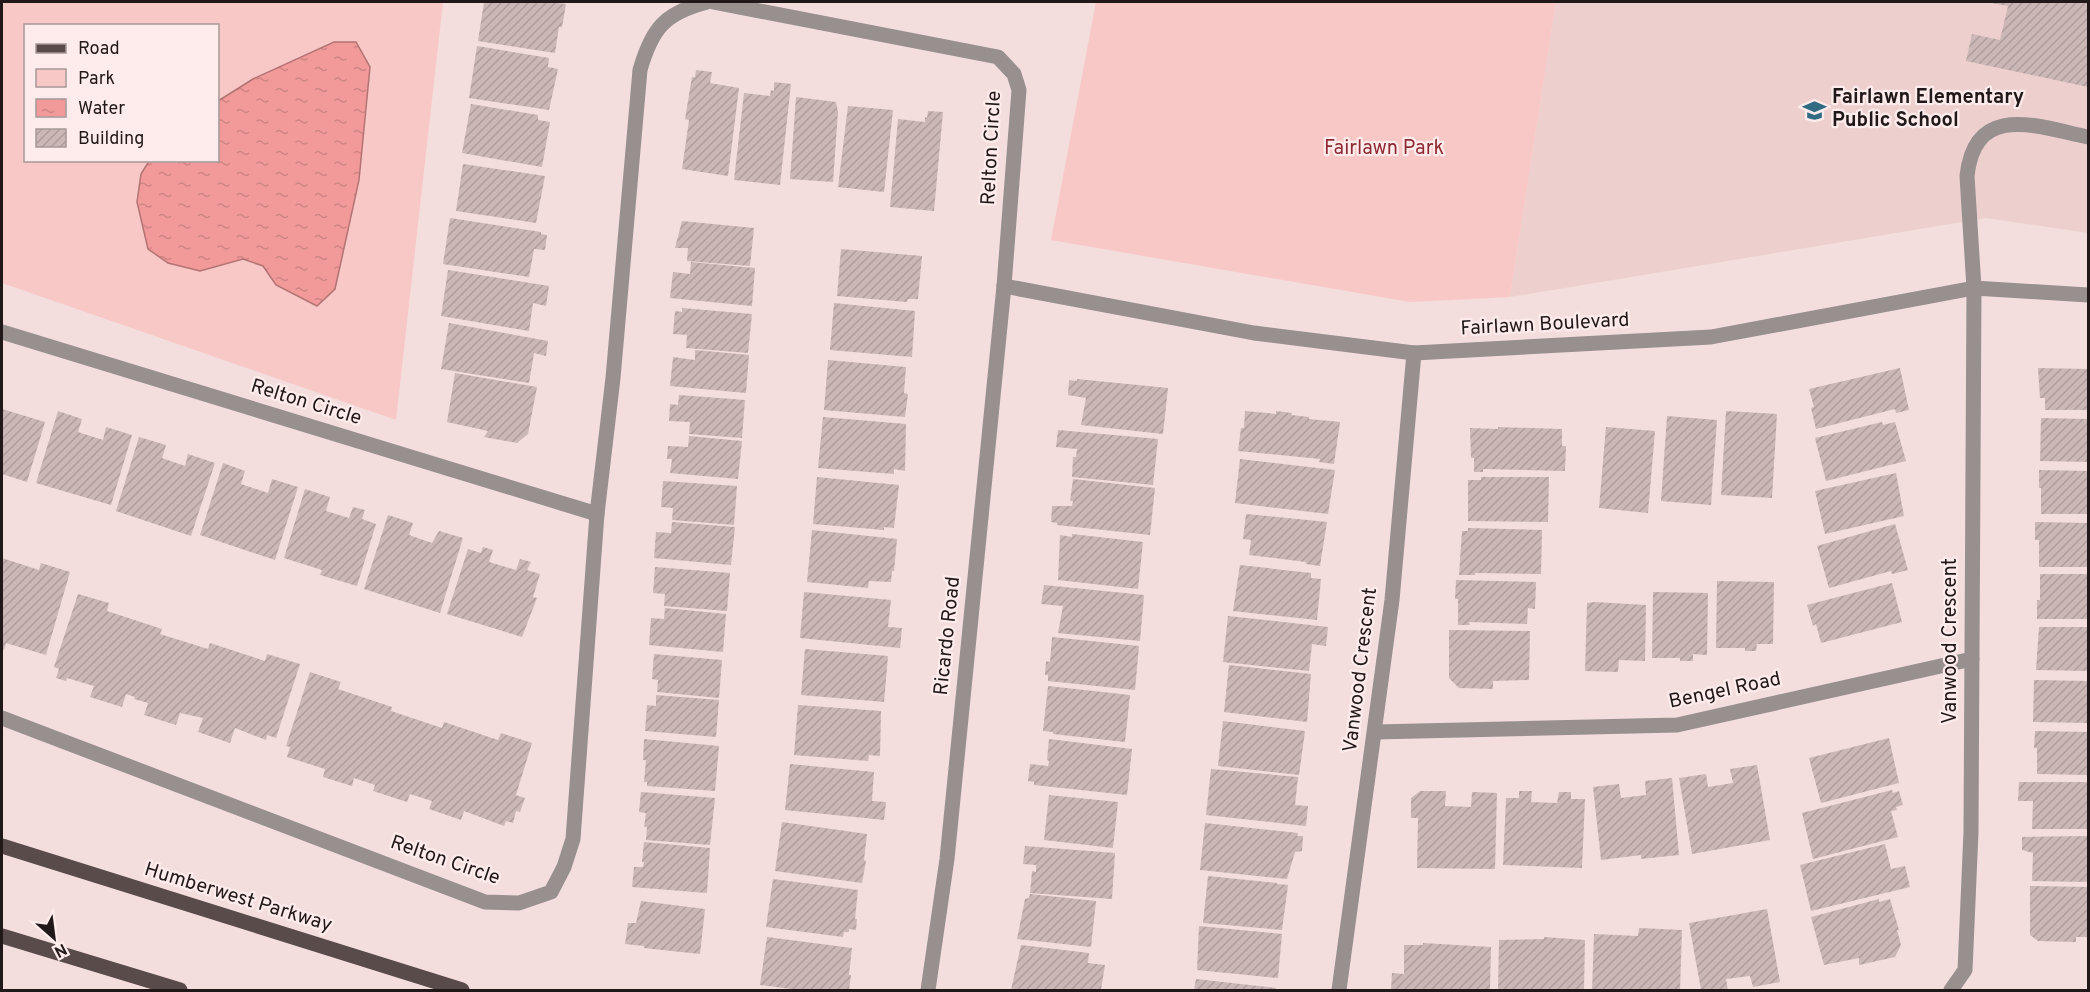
<svg xmlns="http://www.w3.org/2000/svg" width="2090" height="992" font-family="Overpass,sans-serif">
<defs>
<pattern id="water-ripples" width="26" height="14" patternUnits="userSpaceOnUse" patternTransform="scale(1.5)"><rect width="26" height="14" fill="#f29a9a"/><path d="M2 4q2-2 4 0t4 0M15 11q2-2 4 0t4 0" fill="none" stroke="#cf8484"/></pattern>
<pattern id="building-hatch" width="6" height="6" patternUnits="userSpaceOnUse" patternTransform="scale(1.5)"><rect width="6" height="6" fill="#ccb7b7"/><path d="M-1 1l2-2M0 6l6-6M5 7l2-2" fill="none" stroke="#af9d9d"/></pattern>
</defs>
<rect width="100%" height="100%" fill="#f3dedd"/>
<polygon fill="#edcfce" points="1556,2 2088,2 2088,233 1986,218 1510,297"/>
<g fill="#f8c8c7" fill-rule="evenodd">
<path d="M2,2h441l-47,418 -394,-137zM26,26h192v134h-192z"/>
<polygon points="1096,2 1556,2 1510,297 1410,302 1051,240"/>
</g>
<polygon fill="url(#water-ripples)" stroke="#b37373" stroke-width="1.5" points="334,42 356,42 370,67 359,180 335,289 317,306 276,285 263,266 243,259 200,271 168,263 148,249 137,202 141,174 149,161 218,160 218,101 253,79"/>
<g fill="url(#building-hatch)">
<polygon points="484,2 548,2 566,4 562,27 559,27 555,53 478,41"/>
<polygon points="1991,3 2088,2 2088,87 1966,61 1972,34 2000,40 2008,6"/>
<polygon points="477,46 549,58 548,67 558,69 549,110 469,98"/>
<polygon points="696,70 712,72 710,83 739,88 728,176 682,169 689,120 685,119 692,77 695,77"/>
<polygon points="774,82 791,84 780,185 734,180 744,93 770,96 771,90 774,91"/>
<polygon points="796,97 836,102 838,112 833,182 790,179"/>
<polygon points="471,104 538,115 538,120 550,122 542,167 462,153"/>
<polygon points="848,106 893,110 884,192 838,187"/>
<polygon points="928,111 943,112 934,211 890,207 898,119 925,122 925,117 927,118"/>
<polygon points="463,164 545,176 536,223 456,211"/>
<polygon points="450,218 541,232 541,234 547,235 545,250 534,249 529,277 443,264"/>
<polygon points="682,221 754,228 750,266 687,261 688,248 675,248"/>
<polygon points="841,249 922,256 918,299 908,299 907,302 837,296"/>
<polygon points="691,262 755,268 752,306 670,298 673,272 690,274"/>
<polygon points="448,270 549,286 546,306 533,303 529,331 441,316"/>
<polygon points="834,303 915,311 912,357 830,350"/>
<polygon points="682,308 752,314 748,353 686,348 687,335 673,334 675,311 682,312"/>
<polygon points="449,323 548,341 546,356 534,353 529,383 441,369"/>
<polygon points="695,350 749,355 746,393 670,386 673,357 695,360"/>
<polygon points="828,360 906,367 904,393 908,394 905,417 824,410"/>
<polygon points="1900,368 1909,410 1896,413 1895,409 1816,429 1811,408 1814,407 1809,389"/>
<polygon points="2038,368 2088,369 2088,410 2045,410 2045,398 2040,398"/>
<polygon points="455,373 537,387 528,434 517,443 484,437 488,431 447,422"/>
<polygon points="1077,379 1168,388 1163,434 1081,425 1086,398 1068,395 1069,380 1077,381"/>
<polygon points="679,395 745,400 742,438 689,434 690,422 669,421 670,404 678,405"/>
<polygon points="2,409 45,422 27,482 2,474"/>
<polygon points="58,411 82,419 78,432 103,440 106,427 132,435 111,505 36,483"/>
<polygon points="1245,411 1276,414 1276,411 1292,413 1291,415 1309,417 1309,419 1340,422 1334,464 1319,462 1320,459 1238,451 1241,428 1244,428"/>
<polygon points="1726,411 1777,414 1772,498 1721,495"/>
<polygon points="1667,416 1717,420 1711,505 1661,501"/>
<polygon points="823,417 906,424 905,471 894,469 894,474 818,468"/>
<polygon points="2041,418 2088,419 2088,462 2040,461"/>
<polygon points="1882,422 1883,425 1895,422 1906,461 1826,481 1815,438"/>
<polygon points="1498,427 1562,429 1562,446 1566,446 1565,471 1483,469 1483,472 1474,472 1474,458 1471,458 1470,428 1498,429"/>
<polygon points="1606,427 1655,431 1648,513 1599,508"/>
<polygon points="1058,430 1158,439 1153,485 1072,477 1073,457 1076,457 1077,449 1056,447"/>
<polygon points="689,436 742,441 738,479 670,473 672,459 667,459 668,446 688,447"/>
<polygon points="139,437 166,445 162,458 185,466 188,454 215,463 191,536 116,511"/>
<polygon points="1240,459 1335,470 1328,514 1235,503"/>
<polygon points="223,463 245,471 241,484 268,493 272,479 298,487 275,560 200,535"/>
<polygon points="2039,470 2088,471 2088,514 2041,514 2041,488 2039,488"/>
<polygon points="1896,473 1904,516 1825,534 1815,491"/>
<polygon points="817,477 899,485 894,528 884,527 884,530 813,524"/>
<polygon points="1481,477 1549,477 1548,522 1468,521 1468,480 1481,480"/>
<polygon points="1073,479 1155,488 1150,535 1057,525 1057,523 1051,522 1052,506 1072,506 1073,501 1070,501"/>
<polygon points="663,481 737,486 734,525 672,520 673,508 661,507"/>
<polygon points="305,489 330,497 326,511 349,518 353,507 365,510 362,519 376,524 357,586 320,575 322,570 284,558"/>
<polygon points="1246,514 1327,522 1320,566 1306,564 1306,562 1249,555 1251,540 1243,539"/>
<polygon points="388,515 413,523 409,535 432,543 439,531 463,538 440,613 364,589"/>
<polygon points="672,522 735,527 731,565 654,558 656,532 671,533"/>
<polygon points="2035,522 2088,523 2088,567 2039,567 2039,540 2035,540"/>
<polygon points="1895,524 1908,570 1892,574 1891,571 1829,588 1817,546"/>
<polygon points="1468,528 1542,530 1541,574 1475,573 1475,575 1459,575 1462,531 1468,531"/>
<polygon points="812,530 897,539 894,571 892,571 891,582 869,581 868,588 807,582"/>
<polygon points="1072,534 1143,542 1138,589 1058,580 1060,535 1072,537"/>
<polygon points="483,547 493,550 489,562 516,570 520,559 531,562 527,570 540,574 533,597 537,598 522,637 447,614 468,549 481,553"/>
<polygon points="2,558 39,570 41,563 70,572 46,655 6,643 4,650 2,649"/>
<polygon points="1240,565 1311,573 1311,578 1321,579 1317,620 1233,611"/>
<polygon points="655,567 730,573 727,611 664,606 665,594 653,593"/>
<polygon points="2040,574 2088,574 2088,619 2037,619 2037,600 2040,600"/>
<polygon points="1456,580 1536,582 1535,609 1528,608 1527,624 1469,622 1470,625 1458,625 1458,599 1455,599"/>
<polygon points="1717,581 1774,582 1773,644 1757,644 1756,651 1745,651 1745,648 1716,648"/>
<polygon points="1892,583 1902,622 1821,643 1816,624 1813,626 1807,605"/>
<polygon points="1044,585 1144,595 1140,641 1058,633 1063,606 1041,604"/>
<polygon points="804,592 891,600 888,627 902,628 900,648 800,638"/>
<polygon points="1653,592 1708,593 1707,655 1693,654 1693,661 1680,661 1680,658 1652,658"/>
<polygon points="78,594 109,603 107,611 162,629 160,634 208,649 210,643 265,661 267,654 300,664 276,738 267,735 266,740 235,728 230,743 198,732 203,718 180,713 176,725 144,715 148,703 134,699 135,697 126,694 122,707 90,697 94,686 67,678 66,681 56,678 59,669 54,667"/>
<polygon points="1594,602 1646,605 1645,661 1619,660 1618,672 1585,671 1587,603"/>
<polygon points="665,608 726,614 723,652 649,645 651,618 664,619"/>
<polygon points="1228,616 1328,627 1326,646 1312,644 1309,671 1223,662"/>
<polygon points="2039,627 2088,627 2088,671 2036,670"/>
<polygon points="1449,630 1530,631 1529,680 1493,681 1493,689 1459,688 1449,678"/>
<polygon points="1052,637 1139,646 1135,690 1048,681 1048,675 1045,675 1046,661 1050,662"/>
<polygon points="805,649 888,656 884,702 801,695"/>
<polygon points="654,654 722,660 719,698 657,692 658,680 652,679"/>
<polygon points="1229,665 1311,674 1307,722 1224,712"/>
<polygon points="310,672 341,682 338,689 392,707 391,711 442,728 444,722 498,740 501,733 532,743 516,795 525,798 520,812 516,811 513,823 506,821 504,826 464,811 461,820 429,809 432,801 410,794 407,802 373,791 375,785 354,778 352,786 323,777 325,769 287,757 290,747 286,746"/>
<polygon points="2034,680 2088,681 2088,723 2033,722"/>
<polygon points="1048,686 1130,695 1125,742 1053,734 1053,732 1043,731"/>
<polygon points="656,695 719,700 716,737 645,731 647,705 656,706"/>
<polygon points="798,705 881,711 880,756 869,755 868,761 794,755"/>
<polygon points="1223,721 1305,731 1299,775 1218,766"/>
<polygon points="2035,731 2088,732 2088,775 2037,774 2037,748 2034,748"/>
<polygon points="1889,738 1899,783 1821,803 1809,758"/>
<polygon points="644,739 719,746 715,791 647,786 647,782 644,782 646,760 643,760"/>
<polygon points="1049,739 1132,749 1127,795 1034,785 1034,782 1028,781 1030,764 1048,766 1049,761 1047,760"/>
<polygon points="790,764 874,772 872,801 886,802 884,820 785,810"/>
<polygon points="1757,765 1770,840 1692,854 1679,778 1706,774 1708,787 1733,783 1730,769"/>
<polygon points="1211,769 1298,777 1295,805 1308,806 1306,826 1206,815"/>
<polygon points="1672,778 1679,855 1641,859 1641,855 1601,860 1593,787 1619,784 1621,798 1646,795 1645,781"/>
<polygon points="2019,782 2088,782 2088,829 2032,829 2033,801 2018,801"/>
<polygon points="1892,790 1893,793 1899,791 1903,805 1896,807 1897,810 1891,811 1898,837 1813,859 1802,813"/>
<polygon points="1420,791 1446,791 1445,806 1471,807 1472,792 1497,793 1495,869 1417,868 1418,818 1411,818 1411,798"/>
<polygon points="1519,791 1532,791 1531,802 1557,803 1559,792 1571,792 1571,799 1585,799 1582,868 1503,865 1506,798 1519,798"/>
<polygon points="641,792 715,798 710,845 646,840 647,827 644,827 646,813 639,812"/>
<polygon points="1049,795 1118,802 1113,848 1044,840"/>
<polygon points="782,822 867,834 864,860 866,861 862,883 775,871"/>
<polygon points="1205,823 1298,833 1297,836 1303,836 1302,851 1295,852 1287,879 1200,870"/>
<polygon points="2088,836 2088,882 2032,881 2033,853 2022,850 2022,837"/>
<polygon points="644,842 710,848 707,893 632,887 634,867 643,867 644,862 642,862"/>
<polygon points="1885,844 1891,869 1905,866 1910,887 1811,911 1800,865"/>
<polygon points="1025,846 1115,853 1112,899 1030,893 1032,871 1036,872 1036,865 1023,864"/>
<polygon points="1208,876 1277,883 1277,884 1288,885 1282,930 1203,923"/>
<polygon points="773,879 858,890 855,919 857,919 856,930 849,929 849,932 844,932 843,937 766,927"/>
<polygon points="2030,886 2088,887 2088,937 2076,937 2076,942 2038,941 2030,935"/>
<polygon points="1030,894 1096,901 1091,947 1017,939 1025,899 1029,898"/>
<polygon points="1879,899 1879,902 1890,899 1899,930 1897,930 1901,945 1895,957 1859,965 1859,958 1824,965 1811,917"/>
<polygon points="641,901 705,909 700,954 644,948 644,946 625,944 628,923 636,923"/>
<polygon points="1767,909 1780,982 1753,987 1750,976 1726,979 1728,990 1701,990 1689,923"/>
<polygon points="1199,926 1282,934 1278,978 1197,970"/>
<polygon points="1639,928 1682,930 1680,990 1592,990 1594,934 1638,936"/>
<polygon points="767,937 852,948 849,975 851,975 849,990 799,990 760,985"/>
<polygon points="1544,937 1585,940 1584,990 1498,990 1499,940 1544,939"/>
<polygon points="1423,943 1491,947 1490,990 1391,990 1392,973 1404,974 1404,945 1423,945"/>
<polygon points="1021,945 1089,953 1088,963 1105,965 1101,990 1011,990"/>
<polygon points="1196,979 1276,988 1276,990 1194,990"/>
</g>
<g fill="none" stroke-linecap="round" stroke-linejoin="round">
<g stroke="#988f8f" stroke-width="15">
<polyline points="713,2 998,57 1014,74 1019,90 1004,286 947,859 928,990"/>
<polyline points="1004,286 1254,333 1414,353 1711,337 1974,288 2088,295"/>
<polyline points="2,332 597,514"/>
<path d="M2,718l483,184 34,1 32,-11 13,-25 9,-28 24,-325 16,-136 27,-308c12,-42 25,-57 67,-68"/>
<polyline points="1375,732 1677,725 1972,659"/>
<polyline points="1339,990 1392,600 1414,353"/>
<path d="M1951,990l14,-20 6,-138 3,-544 -7,-112c8,-75 72,-49 121,-39"/>
</g>
<g stroke="#5a4b4b" stroke-width="15">
<polyline points="2,846 462,990"/>
<polyline points="2,936 180,990"/>
</g>
</g>
<defs>
<symbol id="school-bare" viewBox="-9 -9 18 18"><path d="M0-5L7-2L0 1L-7-2ZM-4 1L0 2.5L4 1V4Q0 6-4 4Z" fill="#316a83" stroke="#feecec" stroke-width="2.5" paint-order="stroke"/></symbol>
</defs>
<g fill-rule="evenodd">
<use href="#school-bare" x="1798" y="94" width="33" height="33"/>
</g>
<g text-anchor="middle" dominant-baseline="central" stroke-width="4.5" stroke-linejoin="round" paint-order="stroke">
<g font-size="20" font-weight="bold" fill="#211919" stroke="#feecec" text-anchor="start">
<text x="1832" y="98">Fairlawn Elementary<tspan x="1832" dy="23">Public School</tspan></text>
</g>
<g font-size="20" fill="#211919" stroke="#feecec">
<text transform="translate(992 148) rotate(-87)">Relton Circle</text>
<text transform="translate(1545 325) rotate(-3)">Fairlawn Boulevard</text>
<text transform="translate(306 403) rotate(17)">Relton Circle</text>
<text transform="translate(948 636) rotate(-84)">Ricardo Road</text>
<text transform="translate(1951 641) rotate(-90)">Vanwood Crescent</text>
<text transform="translate(1361 670) rotate(-83)">Vanwood Crescent</text>
<text transform="translate(1725 691) rotate(-12)">Bengel Road</text>
<text transform="translate(445 861) rotate(19)">Relton Circle</text>
<text transform="translate(238 898) rotate(17)">Humberwest Parkway</text>
</g>
<g font-size="20" fill="#8f2a33" stroke="#feecec">
<text x="1384" y="149">Fairlawn Park</text>
</g>
</g>
<rect width="2090" height="992" fill="none" stroke="#211919" stroke-width="6"/>
<rect x="24" y="24" width="195" height="138" fill="#feecec" stroke="#a69898" stroke-width="1.5"/>
<rect x="36" y="44" width="30" height="9" fill="#5a4b4b" stroke="#a69898" stroke-width="1.5"/>
<text x="78" y="54" font-size="18" fill="#211919">Road</text>
<rect x="36" y="69" width="30" height="18" fill="#f8c8c7" stroke="#a69898" stroke-width="1.5"/>
<text x="78" y="84" font-size="18" fill="#211919">Park</text>
<rect x="36" y="99" width="30" height="18" fill="url(#water-ripples)" stroke="#a69898" stroke-width="1.5"/>
<text x="78" y="114" font-size="18" fill="#211919">Water</text>
<rect x="36" y="129" width="30" height="18" fill="url(#building-hatch)" stroke="#a69898" stroke-width="1.5"/>
<text x="78" y="144" font-size="18" fill="#211919">Building</text>
<g transform="translate(54 938) rotate(152)" stroke="#feecec" stroke-width="4.5" paint-order="stroke">
<path d="M0-4.5L10 22L0 15L-10 22Z" fill="#211919"/>
<text y="-9" font-size="16" font-weight="bold" text-anchor="middle" fill="#211919">N</text>
</g>
</svg>
